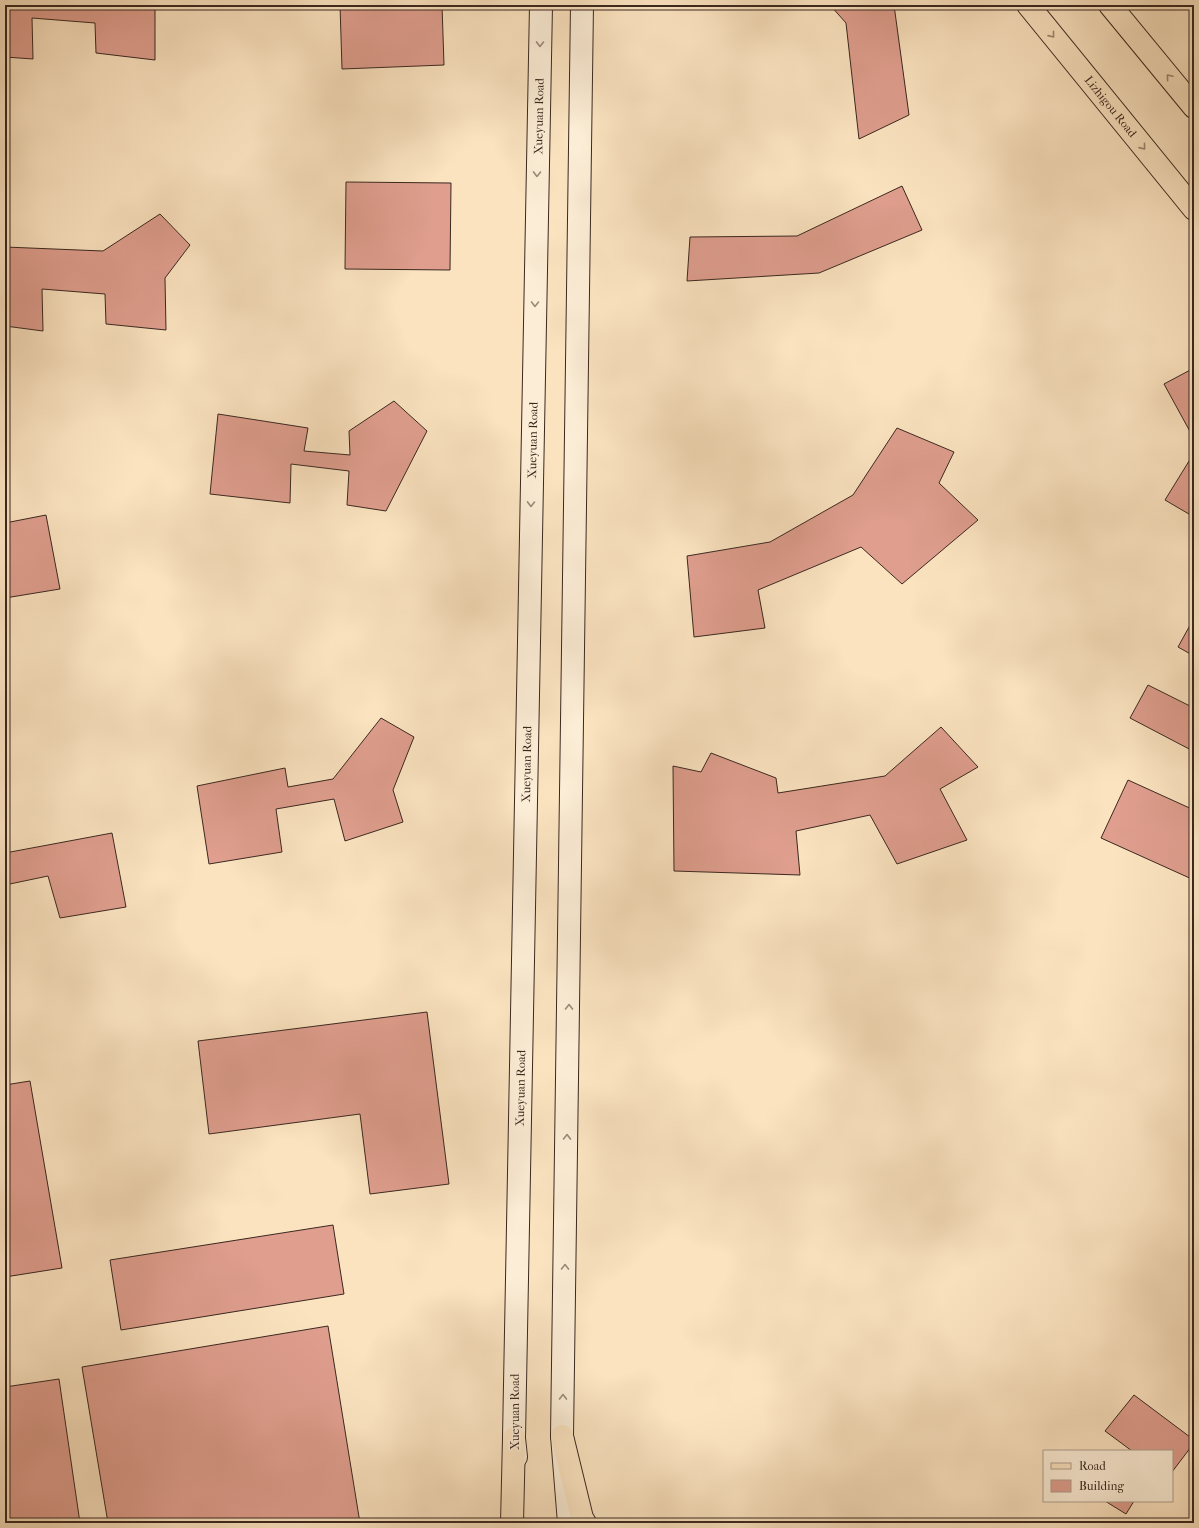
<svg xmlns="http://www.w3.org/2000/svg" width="1199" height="1528" font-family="'IM FELL French Canon',serif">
<rect width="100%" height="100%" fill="#fbe3c0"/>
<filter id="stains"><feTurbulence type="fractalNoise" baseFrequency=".005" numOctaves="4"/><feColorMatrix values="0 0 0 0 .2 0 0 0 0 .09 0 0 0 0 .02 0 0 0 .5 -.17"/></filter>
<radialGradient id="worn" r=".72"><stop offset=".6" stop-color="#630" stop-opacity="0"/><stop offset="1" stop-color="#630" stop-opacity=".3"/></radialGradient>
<g fill="#df9e8e" stroke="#3a281f">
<polygon points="5,5 156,5 155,7 155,60 96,53 95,23 32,18 33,59 5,57"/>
<polygon points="340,5 442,5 444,65 342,69"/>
<polygon points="830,5 894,5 909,115 859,139 846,23"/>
<polygon points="346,182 451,183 450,270 345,269"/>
<polygon points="902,186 922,230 819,273 687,281 690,237 797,236"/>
<polygon points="160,214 190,245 165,278 166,330 106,324 105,294 42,289 43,331 5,326 5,247 103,251"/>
<polygon points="1194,368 1194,437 1193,437 1164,384"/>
<polygon points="394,401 427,431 386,511 347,505 349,471 291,464 290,503 210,494 218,414 308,428 304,451 350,455 349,431"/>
<polygon points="897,428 954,452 939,483 978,520 902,584 861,547 758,590 765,628 694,637 687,556 770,542 853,495"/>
<polygon points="1194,453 1194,517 1165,500"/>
<polygon points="46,515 60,589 5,598 5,523"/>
<polygon points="1194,618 1194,656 1178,647"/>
<polygon points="1148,685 1194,708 1194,749 1193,751 1130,718"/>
<polygon points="381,718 414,737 393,790 403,822 345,841 334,799 276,809 282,852 209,864 197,786 285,768 288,787 333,779"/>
<polygon points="941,727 978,767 940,789 967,840 897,864 870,815 796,831 800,875 674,871 673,766 701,772 711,753 776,778 778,793 885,776"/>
<polygon points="1128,780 1194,810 1194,880 1101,838"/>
<polygon points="112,833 126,907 60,918 48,876 5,885 5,853"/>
<polygon points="427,1012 449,1184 370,1194 360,1114 209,1134 198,1041"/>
<polygon points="30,1081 62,1268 5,1277 5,1085"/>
<polygon points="333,1225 344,1294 121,1330 110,1260"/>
<polygon points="328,1326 360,1523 108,1523 82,1367"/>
<polygon points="59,1379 80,1523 5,1523 5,1387"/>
<polygon points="1134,1395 1194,1440 1194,1443 1172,1472 1172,1451 1132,1451 1105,1431"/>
<polygon points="1105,1501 1134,1501 1126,1514"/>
<polygon points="1194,1513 1194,1523 1188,1523"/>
</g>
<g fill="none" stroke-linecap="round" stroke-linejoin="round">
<defs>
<g id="secondary">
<path id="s1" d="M516,1457l-2,-19 27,-1433"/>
<polyline points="569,1523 562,1436 582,5"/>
</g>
<g id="primary">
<path id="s2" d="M1028,5l166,204"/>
<polyline points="1110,5 1194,107"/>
</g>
<g id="highway">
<polyline points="562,1436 582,1518 585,1523"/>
<polyline points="512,1523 514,1438"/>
</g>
</defs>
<use href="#secondary" stroke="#3a281f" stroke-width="24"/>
<use href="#primary" stroke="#3a281f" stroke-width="24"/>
<use href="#highway" stroke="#3a281f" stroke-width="24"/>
<use href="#secondary" stroke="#fcedd6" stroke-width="22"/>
<use href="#primary" stroke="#fbe3c0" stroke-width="22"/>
<use href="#highway" stroke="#fbe3c0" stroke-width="22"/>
</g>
<defs><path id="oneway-chevron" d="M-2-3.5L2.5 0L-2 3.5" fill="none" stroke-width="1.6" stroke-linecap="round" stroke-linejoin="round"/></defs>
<g stroke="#9a8670">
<use href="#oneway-chevron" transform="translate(1052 35) rotate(51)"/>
<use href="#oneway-chevron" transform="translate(1169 77) rotate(-130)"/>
<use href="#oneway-chevron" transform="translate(1143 147) rotate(51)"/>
</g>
<g stroke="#9b8a7a">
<use href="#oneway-chevron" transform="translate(540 44) rotate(91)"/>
<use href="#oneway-chevron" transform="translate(537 174) rotate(91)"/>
<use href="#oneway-chevron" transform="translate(535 304) rotate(91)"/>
<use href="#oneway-chevron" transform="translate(531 504) rotate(91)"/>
<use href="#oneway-chevron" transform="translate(569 1007) rotate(-89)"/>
<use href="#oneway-chevron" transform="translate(567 1137) rotate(-89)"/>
<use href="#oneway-chevron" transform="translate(565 1267) rotate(-89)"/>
<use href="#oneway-chevron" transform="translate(563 1397) rotate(-89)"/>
</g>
<g text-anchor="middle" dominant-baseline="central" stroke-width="3" stroke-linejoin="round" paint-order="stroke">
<g font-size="12" fill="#3a281f" stroke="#fcedd6">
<text stroke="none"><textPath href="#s2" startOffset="131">Lizhigou Road</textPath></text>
<text stroke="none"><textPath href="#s1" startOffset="1341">Xueyuan Road</textPath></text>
<text stroke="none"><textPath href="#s1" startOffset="1017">Xueyuan Road</textPath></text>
<text stroke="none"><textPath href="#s1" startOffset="693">Xueyuan Road</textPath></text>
<text stroke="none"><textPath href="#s1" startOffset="369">Xueyuan Road</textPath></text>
<text transform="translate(515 1412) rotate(-90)">Xueyuan Road</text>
</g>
</g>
<rect width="1199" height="1528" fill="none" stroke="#fbe3c0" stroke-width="20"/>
<rect x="6" y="6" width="1187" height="1516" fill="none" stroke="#3a281f" stroke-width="2"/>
<rect x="10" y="10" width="1179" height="1508" fill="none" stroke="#3a281f"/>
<rect x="1043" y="1450" width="130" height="52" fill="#fcedd6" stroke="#ae9e8d"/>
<rect x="1051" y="1463" width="20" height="6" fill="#fbe3c0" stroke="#ae9e8d"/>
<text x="1079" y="1470" font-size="12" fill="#3a281f">Road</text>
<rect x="1051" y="1480" width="20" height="12" fill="#df9e8e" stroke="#ae9e8d"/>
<text x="1079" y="1490" font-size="12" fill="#3a281f">Building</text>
<rect width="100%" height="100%" filter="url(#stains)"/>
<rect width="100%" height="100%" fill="url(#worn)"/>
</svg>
